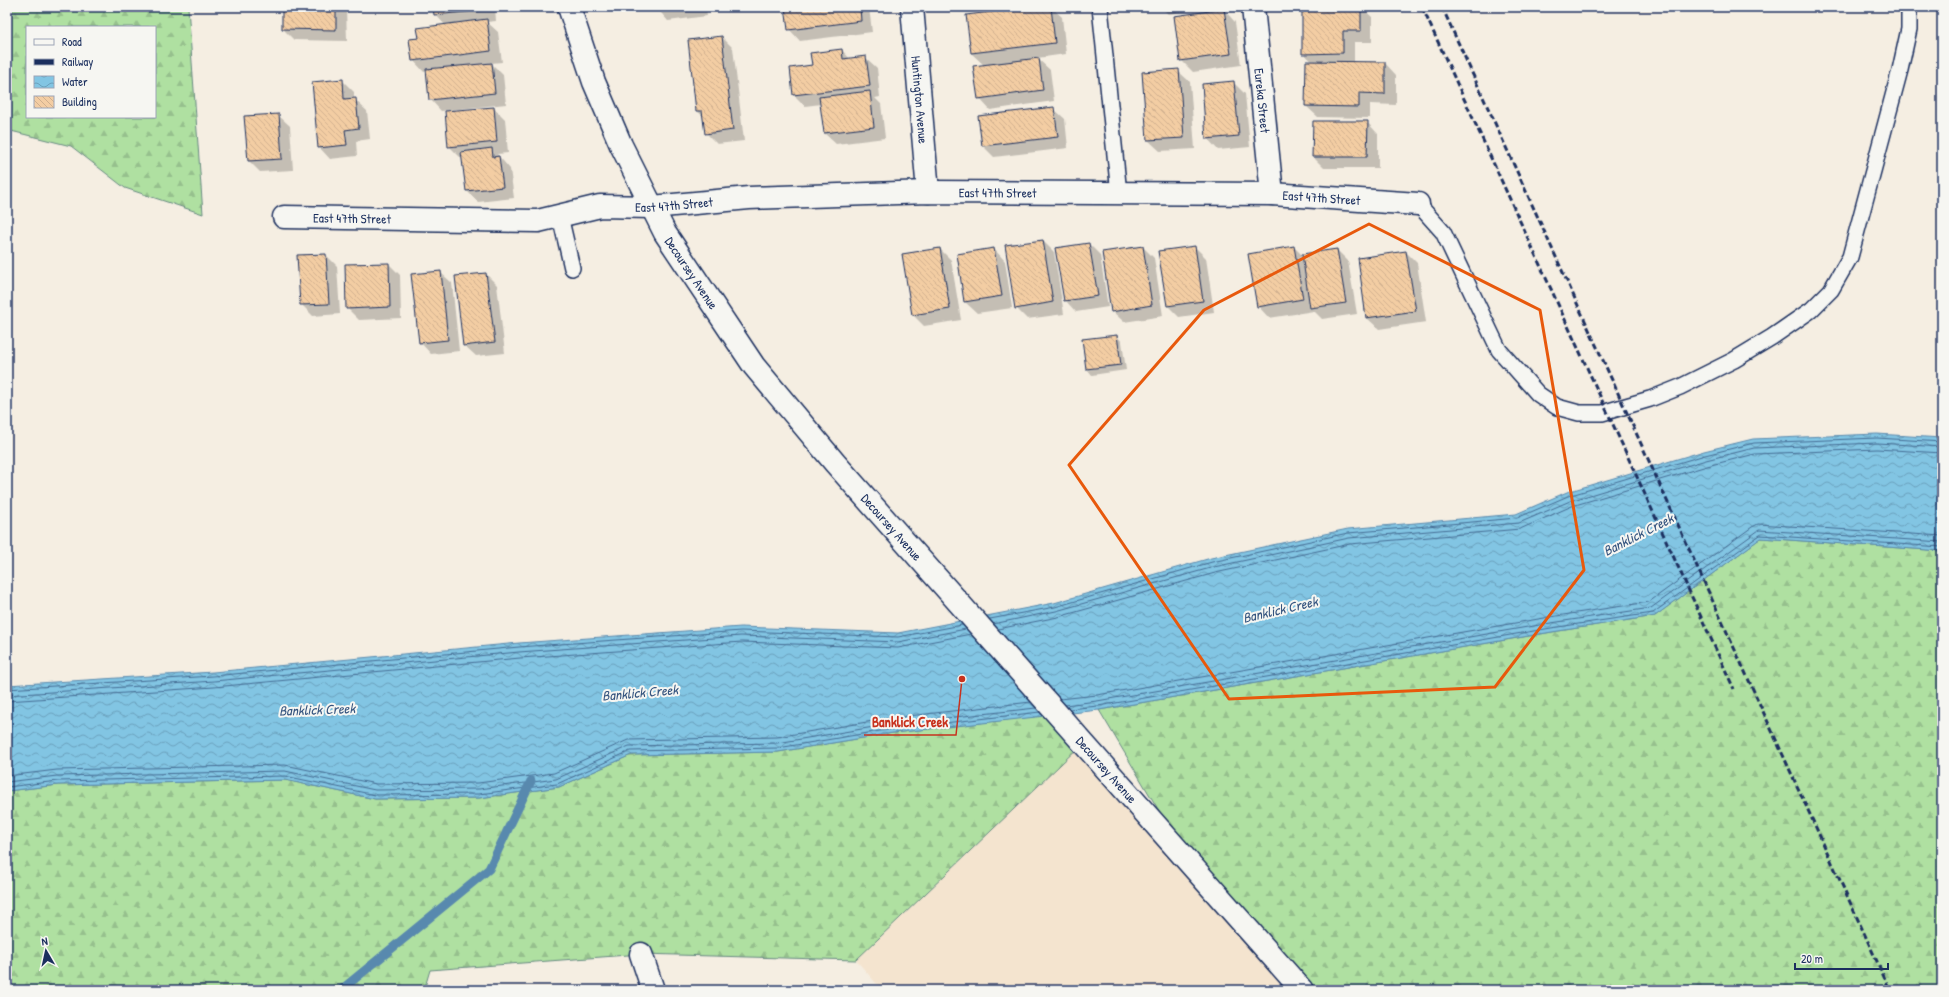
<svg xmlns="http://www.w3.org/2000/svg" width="1949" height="997" font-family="'Patrick Hand',sans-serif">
<defs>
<pattern id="forest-firs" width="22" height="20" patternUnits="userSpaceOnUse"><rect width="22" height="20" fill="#afe0a1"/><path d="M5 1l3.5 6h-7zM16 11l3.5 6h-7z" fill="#96c08d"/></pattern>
<pattern id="water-waves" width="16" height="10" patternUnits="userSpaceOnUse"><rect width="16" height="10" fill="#82c5e3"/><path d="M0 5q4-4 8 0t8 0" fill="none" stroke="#6aa0bb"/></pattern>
<pattern id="building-back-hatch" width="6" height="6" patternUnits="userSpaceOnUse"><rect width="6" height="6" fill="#f3cda3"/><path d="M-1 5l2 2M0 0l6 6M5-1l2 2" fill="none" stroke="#d0b08f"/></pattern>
</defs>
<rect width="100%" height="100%" fill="#f5eee2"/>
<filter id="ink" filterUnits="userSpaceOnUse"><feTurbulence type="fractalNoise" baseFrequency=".025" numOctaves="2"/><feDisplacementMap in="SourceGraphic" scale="8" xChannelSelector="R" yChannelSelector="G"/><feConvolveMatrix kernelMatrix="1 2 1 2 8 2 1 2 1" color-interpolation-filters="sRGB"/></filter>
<g filter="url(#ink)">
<polygon fill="#f4e4cf" points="1083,743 1302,990 882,990 856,960"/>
<g fill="url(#forest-firs)" stroke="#658880" fill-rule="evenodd">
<path d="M7,7h181l15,207 -78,-26 -54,-42 -64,-16zM27,27h128v90h-128z"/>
<polygon points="1761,538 1942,551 1942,990 1302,990 1192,866 1099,710 1552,632 1655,616"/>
<polygon points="1057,714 1083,743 856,960 641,954 430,970 424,990 133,990 111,986 87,990 7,990 7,791 58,785 285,780 375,799 479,798 559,787 631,755 778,752 893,733"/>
</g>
<polygon fill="url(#water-waves)" stroke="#5989ae" points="1877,434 1942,438 1942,551 1761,538 1655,616 1552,632 1099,710 893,733 778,752 631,755 559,787 479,798 375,799 285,780 58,785 7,791 7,685 213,672 519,643 741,627 898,633 1054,603 1211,558 1348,529 1516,514 1567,492 1704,451 1753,439"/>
<g fill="#0003">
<polygon points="283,7 346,7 347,41 294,40 283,29"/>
<polygon points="434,7 495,7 496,21 487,22 498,32 502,62 491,63 503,75 506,104 441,111 430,99 427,71 424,72 413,60 420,39 446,26 435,14"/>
<polygon points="656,7 706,7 707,16 668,21"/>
<polygon points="786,7 869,7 872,32 800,41 789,29"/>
<polygon points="975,7 1009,7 979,10"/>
<polygon points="1042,7 1051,7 1062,17 1066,54 1037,58 1050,70 1054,101 990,110 979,98 985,66 971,53"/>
<polygon points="1161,7 1215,7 1168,14"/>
<polygon points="1303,7 1361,7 1372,17 1372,42 1354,42 1354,63 1385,63 1396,75 1396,105 1370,104 1370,118 1318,117 1306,106 1313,62 1303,53"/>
<polygon points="1224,10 1235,22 1241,65 1193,72 1181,60"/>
<polygon points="722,37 733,48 744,141 717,144 706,133 704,117 697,111"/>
<polygon points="842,50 850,59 865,57 877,68 880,97 875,98 881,104 885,138 836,144 824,133 821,104 805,106 794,95 813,66"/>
<polygon points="1178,71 1190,82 1195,149 1160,151 1148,140 1143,73"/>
<polygon points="342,80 354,92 354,99 367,111 370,139 356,141 357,156 330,159 319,147"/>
<polygon points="1233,82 1245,94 1250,147 1218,150 1207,138"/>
<polygon points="494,108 505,119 508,153 497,154 510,169 514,198 478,202 467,191 462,157 460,157 449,146"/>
<polygon points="1053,108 1065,119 1068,148 994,157 983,146"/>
<polygon points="278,115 290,126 293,170 260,172 249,161 246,117"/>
<polygon points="1367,122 1378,134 1378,168 1324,168 1313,157"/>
<polygon points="1043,241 1054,252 1064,314 1027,319 1016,308"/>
<polygon points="1089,244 1100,255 1108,307 1076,312 1065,300"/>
<polygon points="1143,247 1154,258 1163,316 1124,322 1112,311"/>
<polygon points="1195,247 1206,258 1214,312 1179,317 1168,306 1159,252"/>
<polygon points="1294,247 1302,255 1337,250 1348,261 1357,314 1322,319 1314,311 1269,318 1258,306"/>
<polygon points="940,249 951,260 961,320 924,326 912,314 903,254"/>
<polygon points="994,249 1005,261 1012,308 977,313 965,302 959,255"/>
<polygon points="1406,252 1417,263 1426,322 1379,329 1367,318"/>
<polygon points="326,255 337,266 340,314 313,316 301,304"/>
<polygon points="389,264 400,275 401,318 359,320 347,308"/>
<polygon points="440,272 452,283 459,351 431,354 420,342"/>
<polygon points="486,274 497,285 505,353 476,356 464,345"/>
<polygon points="1117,336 1122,342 1126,370 1092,375 1087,369 1083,340"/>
</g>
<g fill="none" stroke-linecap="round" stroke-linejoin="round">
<g stroke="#446b93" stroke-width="1">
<polyline points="990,619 1055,607 1212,562 1348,533 1517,518 1568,496 1705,455 1754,443 1877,438 1942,442"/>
<polyline points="993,624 1056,611 1214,567 1349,538 1519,523 1570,501 1706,460 1754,448 1877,443 1942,447"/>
<polyline points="998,629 1058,617 1215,573 1350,544 1520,529 1572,506 1707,466 1755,454 1877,449 1942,453"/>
<polyline points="7,689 213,676 519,647 741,631 898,637 962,625"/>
<polyline points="7,695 214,681 519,652 741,636 898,642 966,629"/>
<polyline points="1060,699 1097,695 1550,617 1649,602 1752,527 1758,524 1942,536"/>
<polyline points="7,701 214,687 520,658 742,642 898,648 971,634"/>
<polyline points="1065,705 1097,701 1551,623 1651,608 1759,530 1942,542"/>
<polyline points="1069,709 1098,706 1551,628 1653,613 1760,535 1942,547"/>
<polyline points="7,776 57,770 285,765 376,784 478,783 554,773 628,740 777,737 891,718 1031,702"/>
<polyline points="7,782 57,776 285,771 375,790 479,789 556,779 629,746 777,743 892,724 1036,708"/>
<polyline points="7,787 58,781 285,776 375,795 479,794 557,784 630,751 778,748 892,729 1040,712"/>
</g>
<polyline stroke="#5989ae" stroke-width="9" points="341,990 489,869 531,781"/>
</g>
<g fill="url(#building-back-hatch)" stroke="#1b2f5e">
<polygon points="282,7 336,7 336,30 282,29"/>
<polygon points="433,7 485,7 486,10 434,15"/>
<polygon points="655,7 678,7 656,10"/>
<polygon points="785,7 860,7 861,21 788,30"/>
<polygon points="1033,7 1051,7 1055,43 971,53 966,15"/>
<polygon points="1302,7 1361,7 1361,31 1343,31 1343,53 1302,54"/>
<polygon points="1224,9 1231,54 1180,61 1174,16"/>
<polygon points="487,19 491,51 412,61 409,39 419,38 417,28"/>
<polygon points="722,36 733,130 705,134 702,111 696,111 688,40"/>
<polygon points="842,49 843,59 866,56 870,86 793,95 790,68 812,65 810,53"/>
<polygon points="1039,58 1043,90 978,99 973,66"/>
<polygon points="1306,61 1385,62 1385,94 1359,93 1359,107 1305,106"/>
<polygon points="492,63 495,93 429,100 426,69"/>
<polygon points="1179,69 1184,138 1147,140 1142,72"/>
<polygon points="343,79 344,99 356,98 359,128 345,130 347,145 318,148 312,82"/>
<polygon points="1234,81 1239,136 1206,139 1202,84"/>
<polygon points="870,91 874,127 824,133 819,97"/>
<polygon points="494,107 497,142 448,147 445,111"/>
<polygon points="1054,107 1058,137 982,146 978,116"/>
<polygon points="279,114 282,159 248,161 244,116"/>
<polygon points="1313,121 1368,121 1367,157 1312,157"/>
<polygon points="492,148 493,157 499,156 503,187 466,191 461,152"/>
<polygon points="1043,240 1053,302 1015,309 1005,245"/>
<polygon points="1089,243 1098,296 1064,301 1055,248"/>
<polygon points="1143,246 1152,305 1111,312 1102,252"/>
<polygon points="1195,246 1203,301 1167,306 1158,251"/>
<polygon points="1294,246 1303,299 1257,307 1248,254"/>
<polygon points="940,248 950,309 912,315 902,254"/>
<polygon points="994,248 1002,296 964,302 957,254"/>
<polygon points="1337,249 1346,303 1310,308 1302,254"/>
<polygon points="1406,251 1416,311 1366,318 1358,258"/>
<polygon points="326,254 329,304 300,305 297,255"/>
<polygon points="389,263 390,307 346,309 345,264"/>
<polygon points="441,271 448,340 419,343 411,274"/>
<polygon points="486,273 495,342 463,346 455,276"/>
<polygon points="1117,335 1121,365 1086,369 1082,339"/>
</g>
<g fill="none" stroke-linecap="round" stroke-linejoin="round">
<defs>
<g id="lane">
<polyline points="1100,7 1119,194"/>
<polyline points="1418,204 1443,232 1499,350 1538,394 1557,407 1579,413 1602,413 1650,399 1680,387 1734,360 1772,337 1811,310 1831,290 1850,257 1900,70 1909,29 1909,7"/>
<polyline points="560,216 572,268"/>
</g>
<g id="street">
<path id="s1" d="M912,7l16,185"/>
<path id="s2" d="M1253,7l19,187"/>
<path id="s3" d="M284,217l254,4 62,-15 52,1 97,-9 179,-6 344,2 146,10"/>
<polyline points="641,954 653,990"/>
</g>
<g id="secondary">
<path id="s4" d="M569,7l25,75 27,63 44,88 89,133 81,97 467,527"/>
</g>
</defs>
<use href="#lane" stroke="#1b2f5e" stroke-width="18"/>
<use href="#street" stroke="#1b2f5e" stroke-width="25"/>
<use href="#secondary" stroke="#1b2f5e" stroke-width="25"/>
<use href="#lane" stroke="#f6f6f2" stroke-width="15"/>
<use href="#street" stroke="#f6f6f2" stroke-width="22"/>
<use href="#secondary" stroke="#f6f6f2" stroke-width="22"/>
<g stroke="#1b2f5e" stroke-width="3" stroke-dasharray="6 3" stroke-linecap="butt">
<polyline points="1422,7 1734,689"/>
<polyline points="1442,7 1890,990"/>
</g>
</g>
</g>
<path fill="none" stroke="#e8590c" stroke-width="3" stroke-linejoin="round" d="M1369,224l171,86 44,260 -89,117 -266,12 -160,-234 135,-155z"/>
<g text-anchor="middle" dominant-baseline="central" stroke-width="4" stroke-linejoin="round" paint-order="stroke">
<g font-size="13" fill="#1b2f5e" stroke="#f6f6f2">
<text stroke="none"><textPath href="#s1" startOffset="93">Huntington Avenue</textPath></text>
<text stroke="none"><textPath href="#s2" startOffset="94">Eureka Street</textPath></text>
<text stroke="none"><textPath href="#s3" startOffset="716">East 47th Street</textPath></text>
<text stroke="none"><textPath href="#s3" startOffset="1040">East 47th Street</textPath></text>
<text stroke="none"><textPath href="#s3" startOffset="392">East 47th Street</textPath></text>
<text stroke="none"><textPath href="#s3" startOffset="68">East 47th Street</textPath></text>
<text stroke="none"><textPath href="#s4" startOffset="294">Decoursey Avenue</textPath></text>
<text stroke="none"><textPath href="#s4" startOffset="618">Decoursey Avenue</textPath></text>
<text stroke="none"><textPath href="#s4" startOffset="942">Decoursey Avenue</textPath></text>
</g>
<g font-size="14" font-style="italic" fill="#35547f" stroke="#f6f6f2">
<text transform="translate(1638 534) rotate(-27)">Banklick Creek</text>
<text transform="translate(1280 609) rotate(-13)">Banklick Creek</text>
<text transform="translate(640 692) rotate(-5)">Banklick Creek</text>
<text transform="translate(317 709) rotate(-2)">Banklick Creek</text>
</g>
</g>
<path fill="none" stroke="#c8321e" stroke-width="1.5" d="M962 679L956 735H864"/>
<circle fill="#c8321e" stroke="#f6f6f2" stroke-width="1.5" cx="962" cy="679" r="4"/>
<g font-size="14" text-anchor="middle" font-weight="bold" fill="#c8321e" stroke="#f6f6f2" stroke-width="4" stroke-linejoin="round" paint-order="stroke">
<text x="910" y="727">Banklick Creek</text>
</g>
<rect width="1949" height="997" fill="none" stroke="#f6f6f2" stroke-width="24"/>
<rect x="12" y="12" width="1925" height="973" fill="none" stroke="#1b2f5e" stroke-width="1.5" filter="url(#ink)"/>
<rect x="26" y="26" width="130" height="92" fill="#f6f6f2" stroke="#9ea6b7"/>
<rect x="34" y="39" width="20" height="6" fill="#f6f6f2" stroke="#9ea6b7"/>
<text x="62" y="46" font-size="12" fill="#1b2f5e">Road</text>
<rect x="34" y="59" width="20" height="6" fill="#1b2f5e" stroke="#9ea6b7"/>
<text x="62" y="66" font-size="12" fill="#1b2f5e">Railway</text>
<rect x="34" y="76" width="20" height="12" fill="url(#water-waves)" stroke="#9ea6b7"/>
<text x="62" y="86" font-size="12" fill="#1b2f5e">Water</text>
<rect x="34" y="96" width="20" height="12" fill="url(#building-back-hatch)" stroke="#9ea6b7"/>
<text x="62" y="106" font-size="12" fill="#1b2f5e">Building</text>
<g transform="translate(46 951) rotate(351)" stroke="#f6f6f2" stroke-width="3" paint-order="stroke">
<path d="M0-3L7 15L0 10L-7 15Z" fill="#1b2f5e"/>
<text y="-6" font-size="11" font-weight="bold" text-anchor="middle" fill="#1b2f5e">N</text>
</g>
<path d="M1795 963v6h93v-6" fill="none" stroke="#1b2f5e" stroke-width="2"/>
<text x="1801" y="963" font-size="12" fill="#1b2f5e" stroke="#f6f6f2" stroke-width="3" paint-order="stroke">20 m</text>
</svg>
